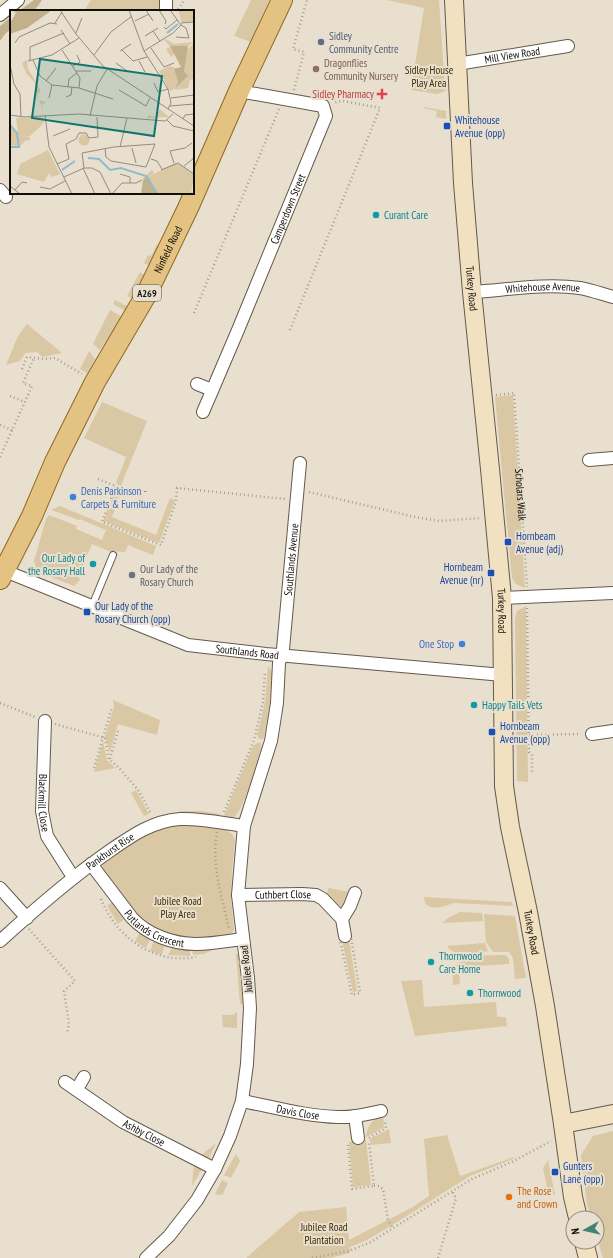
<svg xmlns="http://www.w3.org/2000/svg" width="613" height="1258" font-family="'PT Sans Narrow',sans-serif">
<rect width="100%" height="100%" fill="#e8dfcf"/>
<g fill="#dac7a3">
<polygon points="91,0 161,0 160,11 84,11"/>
<polygon points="251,0 269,0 251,42 234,36"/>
<polygon points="387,0 439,0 445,91 437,94 411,90 424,8"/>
<polygon points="424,107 446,111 446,119 436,117 437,111 423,108"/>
<polygon points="157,244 160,247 150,266 144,263 148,255 151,256"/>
<polygon points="140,272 146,276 133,299 127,296"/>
<polygon points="115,300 129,307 126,311 113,304"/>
<polygon points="110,310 122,317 100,350 93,344"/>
<polygon points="27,324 62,353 43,357 37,352 25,353 20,361 6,365 18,336"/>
<polygon points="89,351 95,359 87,373 80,369"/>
<polygon points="513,395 525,588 516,584 512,578 495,397"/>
<polygon points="102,402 147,421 122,483 117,504 112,517 156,535 170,498 175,500 159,543 103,521 118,484 116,483 126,457 84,438"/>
<polygon points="60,506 156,546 153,555 128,545 125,552 109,551 92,544 78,578 81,579 74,586 41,573 36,568 34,561 46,519 49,515 77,526 76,529 102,540 106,530 80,519 79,520 51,510"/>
<polygon points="526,606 528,782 517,781 515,618 517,611"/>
<polygon points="268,666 272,672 270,702 264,736 263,739 259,739 257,735 265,702"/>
<polygon points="113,700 160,720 157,735 118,724 110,753 105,736 114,707"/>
<polygon points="103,741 107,760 115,768 94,772"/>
<path d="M259,742l2,2v4c-4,12 -17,61 -26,68 -3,3 -8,2 -12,2l30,-72z"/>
<polygon points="136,790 149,814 144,816 131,793"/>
<polygon points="180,811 201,811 220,814 219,817 181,814"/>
<path d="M193,824l33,6 6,4 3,7 -3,29 -1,29 3,31 -5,7c-10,2 -22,5 -32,4 -9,-2 -38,-13 -44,-11l-18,-13v-6l-20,-27 -7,-4 -6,-11 1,-7c17,-11 34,-26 53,-33 12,-4 25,-4 37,-5z"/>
<polygon points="116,837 118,839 84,864 76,866"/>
<path d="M328,888l23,4c-3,9 -4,14 -15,15l-9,-11z"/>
<path d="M424,897l88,5 1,4 -60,-3c-8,4 -29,10 -29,-6z"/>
<polygon points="114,901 127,917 118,924 107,906"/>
<polygon points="460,912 482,913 483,921 442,923 448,918"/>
<polygon points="484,914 515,916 526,978 515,979 513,958 509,952 493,952 486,942"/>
<polygon points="141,930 151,937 146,948 135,941"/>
<polygon points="349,939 357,991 353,992 342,940"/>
<polygon points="154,940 165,943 162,955 150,951"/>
<path d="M485,943l3,8c-14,3 -32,8 -41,-5z"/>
<polygon points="173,946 190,948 190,956 168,955"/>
<polygon points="221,946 204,954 193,955 192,948"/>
<polygon points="236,954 239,954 243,1004 240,1004"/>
<path d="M494,955h12l3,4v5l-50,3 1,17 -7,1c0,-4 -1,-9 0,-13 3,-16 28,-16 41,-17z"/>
<polygon points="422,980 424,1007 496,1002 497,1017 506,1017 507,1026 415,1036 401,981"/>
<polygon points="237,1012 237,1028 223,1027 222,1015 233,1015"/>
<path d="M383,1114l1,13 -17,10 -1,-1c2,-12 7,-16 17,-22z"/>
<polygon points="389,1129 391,1143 371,1145 370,1139"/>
<polygon points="613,1131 613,1258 603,1258 597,1238 597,1218 591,1218 587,1204 581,1155 593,1136"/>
<polygon points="447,1135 460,1176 514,1157 513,1159 470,1176 394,1224 367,1240 350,1247 350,1253 331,1258 246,1258 299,1212 346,1207 349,1240 411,1208 429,1196 424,1139"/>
<polygon points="358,1140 366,1140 371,1185 353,1187 349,1142"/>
<polygon points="216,1143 208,1160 199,1157"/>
<polygon points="236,1154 240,1161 231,1178 224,1175"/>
<polygon points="548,1160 555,1195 550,1193 547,1187 543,1168"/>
<polygon points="194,1164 202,1169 192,1186"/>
<polygon points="222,1180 228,1183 223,1194 219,1195 215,1194"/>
</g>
<g fill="#c2af8c">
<polygon points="34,0 42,0 38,6 33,11 19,11"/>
<polygon points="11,17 11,29 5,34 0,41 0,26"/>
</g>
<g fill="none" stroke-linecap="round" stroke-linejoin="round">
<defs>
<polyline id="lane" points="92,606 113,555"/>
<g id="street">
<polyline points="166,0 166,11"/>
<polyline points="0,15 18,0"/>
<path id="s2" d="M457,64l111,-18"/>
<polyline points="0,190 6,197"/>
<path id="s3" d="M472,292c35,-2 73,-9 108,-4 11,2 22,6 33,9"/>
<polyline points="197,384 212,390"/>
<path id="s4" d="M203,412l35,-82 88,-214 -3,-10 -84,-15"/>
<polyline points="589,460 613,458"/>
<path id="s5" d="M5,571l183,74 78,9 237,21"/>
<polyline points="502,598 613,593"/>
<path id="s6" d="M45,721l-3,90 5,25 26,41"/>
<polyline points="592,734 613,731"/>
<path id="s7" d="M91,864l41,54c16,17 41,26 64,26 16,0 32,-3 47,-5"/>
<polyline points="0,888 27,918"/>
<path id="s8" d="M238,895l64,-1 14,1 7,4 19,20 3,17"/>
<polyline points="342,919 350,906 355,893"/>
<path id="s9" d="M0,941c33,-30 67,-60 104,-86 23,-16 46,-34 76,-36 21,-1 42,4 64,7"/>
<path id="s10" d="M65,1082l58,40 92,47"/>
<polyline points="77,1089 84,1077"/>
<path id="s11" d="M242,1101c32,6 63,15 96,16 14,1 29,-3 43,-6"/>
<polyline points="355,1116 358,1138"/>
<path id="s12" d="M146,1258l23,-22 28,-36 18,-31 15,-33 12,-35 5,-37 3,-56 -2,-30 -10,-83 6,-69 27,-85 6,-38 2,-40 4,-14 17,-186"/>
</g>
<g id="secondary">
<path id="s13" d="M454,0l9,183 9,109 18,177 12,129 2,188 6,41 18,85 17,94 18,118 10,73 5,21"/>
<polyline points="563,1124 613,1114"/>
<polyline points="584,1242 588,1258"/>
</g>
<g id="primary">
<path id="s14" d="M0,579l32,-63 23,-54 40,-80 51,-87 42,-87 51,-117 43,-91"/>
</g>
</defs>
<use href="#lane" stroke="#625a4c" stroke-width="8"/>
<use href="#street" stroke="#625a4c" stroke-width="14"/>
<use href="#secondary" stroke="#625a4c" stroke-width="20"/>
<use href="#primary" stroke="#8e6921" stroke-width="22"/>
<g stroke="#a69f92" stroke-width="2.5" stroke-dasharray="1 3" stroke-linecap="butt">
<polyline points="178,9 185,0"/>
<polyline points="294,90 304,52 293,49 307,0"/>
<polyline points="194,313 279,109"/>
<polyline points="290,330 380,108 343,101 333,103"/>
<polyline points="22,369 27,357 43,359 55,358 82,374"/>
<path id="s1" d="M496,395l18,-2 13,194"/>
<polyline points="10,396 25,402"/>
<polyline points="0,425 12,430"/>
<polyline points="0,457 32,386 23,383 34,358"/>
<polyline points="98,479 116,486 102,522 161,545 176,501 177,488 285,499"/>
<polyline points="309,492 415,517 439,521 480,518"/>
<polyline points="527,608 529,752 532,754 532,773"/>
<polyline points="0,703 35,717"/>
<polyline points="55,724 105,738 109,759 119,768 139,791 151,814"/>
<polyline points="529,735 580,734"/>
<polyline points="110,759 118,731"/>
<polyline points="94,768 112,707"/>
<polyline points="224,812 254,740 263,702 265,672"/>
<path d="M217,832c-6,33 5,65 12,97"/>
<path d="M101,899c15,38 53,66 95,58"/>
<polyline points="29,929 75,981 64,991 69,1024 67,1034"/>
<polygon points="345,936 351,937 360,993 352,995 340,940"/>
<polyline points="369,1138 386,1128 385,1120"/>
<polyline points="348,1145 352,1189 374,1186 369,1143"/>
<polyline points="374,1186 379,1186 383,1189 388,1220 393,1229"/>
<polyline points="312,1258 349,1251 369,1243 472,1179 514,1161 551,1141"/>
<polyline points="438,1258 456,1198 452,1191"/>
</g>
<use href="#lane" stroke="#fff" stroke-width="6"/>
<use href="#street" stroke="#fff" stroke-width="12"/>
<use href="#secondary" stroke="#f1e1c0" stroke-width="18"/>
<use href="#primary" stroke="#e3c282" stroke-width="20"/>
</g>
<circle fill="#5c6f8a" stroke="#e8dfcf" stroke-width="1.5" cx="321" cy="42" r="4"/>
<circle fill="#8d6e63" stroke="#e8dfcf" stroke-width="1.5" cx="316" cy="69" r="4"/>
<path fill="#e0444e" stroke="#e8dfcf" stroke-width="1.5" d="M380 88h4v4h4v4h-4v4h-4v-4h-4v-4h4z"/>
<g fill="#1a4fb4" stroke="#e8dfcf" stroke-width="1.5">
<rect x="443" y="122" width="8" height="8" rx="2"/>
<rect x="504" y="538" width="8" height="8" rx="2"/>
<rect x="487" y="569" width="8" height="8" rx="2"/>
<rect x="83" y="608" width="8" height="8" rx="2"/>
<rect x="488" y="728" width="8" height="8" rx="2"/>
<rect x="551" y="1168" width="8" height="8" rx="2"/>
</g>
<g fill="#0f9aa8" stroke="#e8dfcf" stroke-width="1.5">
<circle cx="376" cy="215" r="4"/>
<circle cx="93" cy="564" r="4"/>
<circle cx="474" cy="705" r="4"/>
<circle cx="431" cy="962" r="4"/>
<circle cx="470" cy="993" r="4"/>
</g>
<g fill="#3f7fe0" stroke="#e8dfcf" stroke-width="1.5">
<circle cx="73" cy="497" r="4"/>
<circle cx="462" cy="644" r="4"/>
</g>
<circle fill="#6b7280" stroke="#e8dfcf" stroke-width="1.5" cx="132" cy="575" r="4"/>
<circle fill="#e8710a" stroke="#e8dfcf" stroke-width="1.5" cx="509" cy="1197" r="4"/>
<g text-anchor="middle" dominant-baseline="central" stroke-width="4" stroke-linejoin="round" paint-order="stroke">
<rect fill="#e8dfcf" stroke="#524d44" stroke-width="1" x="133" y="285" width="28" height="16" rx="3"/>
<g font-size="10" font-weight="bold" fill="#120f09">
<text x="147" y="293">A269</text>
</g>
<g font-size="11" fill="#4e5e75" stroke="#e8dfcf" text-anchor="start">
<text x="329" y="36">Sidley<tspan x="329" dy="13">Community Centre</tspan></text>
</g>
<g font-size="11" fill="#120f09" stroke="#e8dfcf">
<text stroke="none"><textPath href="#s2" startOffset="56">Mill View Road</textPath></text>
<text stroke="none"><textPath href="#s4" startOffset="220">Camperdown Street</textPath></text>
<text stroke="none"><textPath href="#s14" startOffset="370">Ninfield Road</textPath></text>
<text stroke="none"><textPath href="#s13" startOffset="289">Turkey Road</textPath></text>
<text stroke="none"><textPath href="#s3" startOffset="71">Whitehouse Avenue</textPath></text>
<text stroke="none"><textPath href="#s1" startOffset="120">Scholars Walk</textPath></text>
<text stroke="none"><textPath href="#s12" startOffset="735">Southlands Avenue</textPath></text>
<text stroke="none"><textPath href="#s13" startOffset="613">Turkey Road</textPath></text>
<text stroke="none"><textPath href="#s5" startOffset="257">Southlands Road</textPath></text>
<text stroke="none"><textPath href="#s6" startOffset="82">Blackmill Close</textPath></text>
<text stroke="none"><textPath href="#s9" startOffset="142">Pankhurst Rise</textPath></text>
<text stroke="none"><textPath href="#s8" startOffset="45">Cuthbert Close</textPath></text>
<text stroke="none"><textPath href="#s7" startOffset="93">Putlands Crescent</textPath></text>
<text stroke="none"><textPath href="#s13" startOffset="937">Turkey Road</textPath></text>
<text transform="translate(246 969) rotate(-96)">Jubilee Road</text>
<text stroke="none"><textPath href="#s11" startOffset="57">Davis Close</textPath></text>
<text stroke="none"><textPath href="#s10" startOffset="94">Ashby Close</textPath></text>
</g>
<g font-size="11" fill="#785e54" stroke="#e8dfcf" text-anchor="start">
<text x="324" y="63">Dragonflies<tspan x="324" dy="13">Community Nursery</tspan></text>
</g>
<g font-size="11" fill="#402b00" stroke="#e8dfcf">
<text x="429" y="70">Sidley House<tspan x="429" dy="13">Play Area</tspan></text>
<text x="178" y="901">Jubilee Road<tspan x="178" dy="13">Play Area</tspan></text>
<text x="324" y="1227">Jubilee Road<tspan x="324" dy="13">Plantation</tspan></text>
</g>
<g font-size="11" fill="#be3a42" stroke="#e8dfcf" text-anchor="end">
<text x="374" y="94">Sidley Pharmacy</text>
</g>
<g font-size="11" fill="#164399" stroke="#e8dfcf" text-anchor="start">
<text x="455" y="120">Whitehouse<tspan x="455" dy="13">Avenue (opp)</tspan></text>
<text x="516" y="536">Hornbeam<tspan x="516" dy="13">Avenue (adj)</tspan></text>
<text x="483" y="567" text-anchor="end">Hornbeam<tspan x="483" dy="13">Avenue (nr)</tspan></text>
<text x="95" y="606">Our Lady of the<tspan x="95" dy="13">Rosary Church (opp)</tspan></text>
<text x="500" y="726">Hornbeam<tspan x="500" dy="13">Avenue (opp)</tspan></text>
<text x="563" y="1166">Gunters<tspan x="563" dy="13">Lane (opp)</tspan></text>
</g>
<g font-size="11" fill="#0d838f" stroke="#e8dfcf" text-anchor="start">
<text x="384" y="215">Curant Care</text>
<text x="85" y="558" text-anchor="end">Our Lady of<tspan x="85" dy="13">the Rosary Hall</tspan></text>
<text x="482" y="705">Happy Tails Vets</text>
<text x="439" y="956">Thornwood<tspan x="439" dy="13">Care Home</tspan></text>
<text x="478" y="993">Thornwood</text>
</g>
<g font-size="11" fill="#366cbe" stroke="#e8dfcf" text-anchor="start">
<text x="81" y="491">Denis Parkinson -<tspan x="81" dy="13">Carpets &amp; Furniture</tspan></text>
<text x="454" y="644" text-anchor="end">One Stop</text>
</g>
<g font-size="11" fill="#5b616d" stroke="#e8dfcf" text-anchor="start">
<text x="140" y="569">Our Lady of the<tspan x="140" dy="13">Rosary Church</tspan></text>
</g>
<g font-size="11" fill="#c56008" stroke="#e8dfcf" text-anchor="start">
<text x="517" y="1191">The Rose<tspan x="517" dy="13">and Crown</tspan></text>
</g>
</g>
<g transform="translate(10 10)">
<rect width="184" height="184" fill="#e8dfcf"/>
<path d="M168,0h15l1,2v30l-6,4 -18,1 5,7 -4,3 -5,-8 4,-2 -5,-7 -13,8 14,-9 8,5 20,-2v-20l-12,1zM184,33v27l-4,4 4,-2v7l-4,1 -2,8 -13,2 13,-14 -4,-5 3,-21zM17,50l1,9 12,20v4h-3l2,7 7,2 -4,3 1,5 -7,-17 -1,-10 -9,-10 -4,-10zM160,56l8,3h-4l4,13 -5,8 -3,1 -11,-20zM150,99l9,8 -22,1 1,-3 8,2zM32,107l2,6 -14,13 -5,1h5v3l-5,1 -5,5 -4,-28zM0,115l7,10 2,11 -9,-1zM68.5 130a5.5 5.5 0 1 1 11 0a5.5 5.5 0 1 1-11 0ZM38,140l12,24 -8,3 -3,-4 -5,9 -27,-8 3,-10zM165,153l8,3 11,9 -3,19h-33l-9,-16 -7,1 10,-9 2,3 -6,4z" fill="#dac7a3"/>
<path d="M2,0h40l-25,18 -17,6v-11l6,-10zM160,36h18l-4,25 4,5 6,-6 -20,20 4,-8 -4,-13 7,-2zM137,167l2,1 9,16h-17l2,-14z" fill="#c2af8c"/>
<path fill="none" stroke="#8fbbcc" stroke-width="2" d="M157,23l11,-9M0,115l7,8 2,14h-9M78,148l11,1 11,11 11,-2 25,8 11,18M52,160l13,-9"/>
<path fill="none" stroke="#928c80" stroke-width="1" d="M50,0l16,24 27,32 91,60M119,0l15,41 24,38 3,14 -3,6M136,0l7,11M149,0l7,11 -1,3M125,11l14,-7M45,13l7,-11M171,13l12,-1M154,17l2,2 11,-9M51,20l9,14M143,21l7,10M66,23l6,-15M135,26l13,-8M166,27l13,1 -3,-10 -5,-3M5,33l4,-6 31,-14 7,1M141,38l13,19 10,-4M52,40l18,28 -1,10M112,40l11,11 14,-4M110,41l11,-7M134,41l29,-18 8,-8 -11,-15M84,45l17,-23 21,-16M20,50v-13l34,-14M23,50l7,16 12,9 27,3 34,11M18,51l24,-6 27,-17M129,51l6,11M106,53l11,8M0,54l4,20 6,10 1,23M63,56l7,-4 -3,-7M66,61h15M36,71l10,-13M144,73l4,9 10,-3M58,77l1,-8 8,-6M109,80l27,16 4,-8M56,87l5,-2 1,-8M39,88l3,-13M161,88l23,-3M160,96l24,-2M0,105l14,2 55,-3 86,7 8,-7M35,105l4,32 23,47M80,106l7,-30 10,-17M173,109l2,-4 9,-1M157,110l6,6 21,5M43,126l17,-7M110,137l7,-29M122,138l4,15M141,149l6,2 5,8M164,153l-4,-12 15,-3 7,-5M47,154l12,-5 -3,-15 10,-5 3,-6h7l3,5 9,-1 -1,-20M174,156l10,-8M73,158l12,26M74,158l-2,-15 32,-6 41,-3 -9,23 -35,-6 -5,-4 -1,-8M151,160l17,-7 16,11M110,164l10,3v6M54,167l20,-9h8l8,4 11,22M0,176l10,8M30,177l10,2 15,-8M5,180l7,-8 5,1M102,184l10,-11h14l6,-3"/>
<path fill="#0f766e" fill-opacity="0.15" stroke="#0f766e" stroke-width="2" d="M30,49l122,17 -8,60 -122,-18z"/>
<rect width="184" height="184" fill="none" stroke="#120f09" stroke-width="2"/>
</g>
<g transform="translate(585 1230) rotate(262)"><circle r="19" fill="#e8dfcf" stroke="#928c80"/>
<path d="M0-3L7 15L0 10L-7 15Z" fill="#418273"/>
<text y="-6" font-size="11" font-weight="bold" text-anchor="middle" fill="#120f09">N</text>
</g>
</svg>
